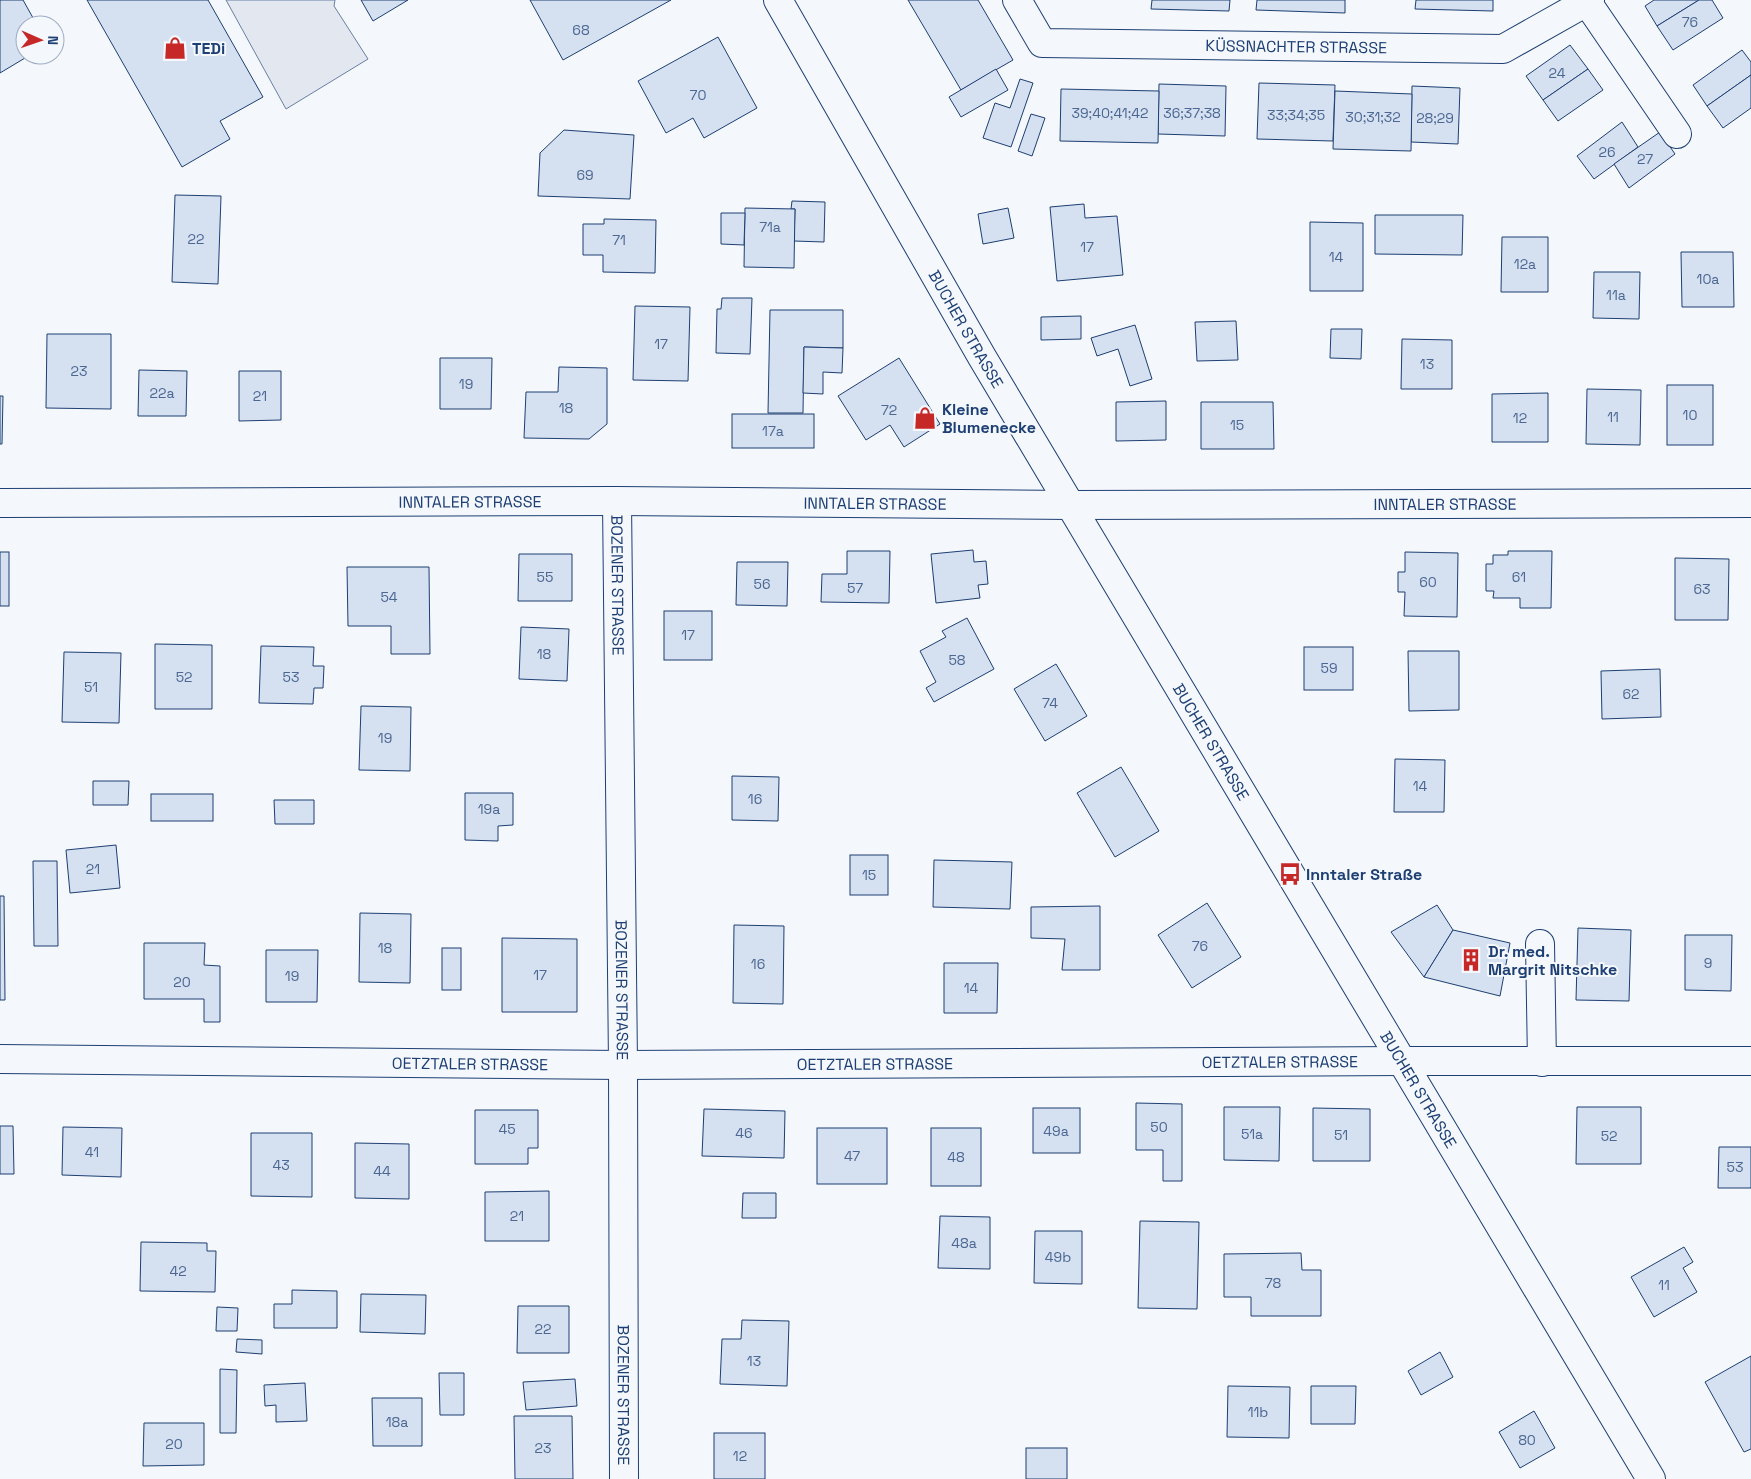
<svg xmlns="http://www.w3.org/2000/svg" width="1751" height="1479" font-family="'Space Grotesk',sans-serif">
<rect width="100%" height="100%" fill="#f4f7fb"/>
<polygon fill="#e3e8f0" stroke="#687fa3" points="226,0 335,0 334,6 368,59 286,109"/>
<g fill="#d5e0f0" stroke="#1d3f73">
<polygon points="0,0 23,0 37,25 25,25 25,55 30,55 0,73"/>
<polygon points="87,0 208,0 263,97 220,121 230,139 182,167"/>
<polygon points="361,0 408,0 373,21"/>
<polygon points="530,0 671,0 563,60"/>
<polygon points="908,0 978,0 1013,60 961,90"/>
<polygon points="1152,0 1230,0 1229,11 1151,9"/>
<polygon points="1257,0 1345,0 1345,13 1256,10"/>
<polygon points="1416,0 1493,0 1493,11 1415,9"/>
<polygon points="1654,0 1699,0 1657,26 1645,6"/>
<polygon points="1699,0 1712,0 1723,18 1673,50 1657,26"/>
<polygon points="718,37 757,108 704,138 693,118 666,133 638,81"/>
<polygon points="1570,45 1588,69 1543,100 1526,76"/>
<polygon points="1742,50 1751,62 1751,75 1707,106 1693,85"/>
<polygon points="996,69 1008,90 961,117 949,97"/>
<polygon points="1588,69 1603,90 1558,121 1543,100"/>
<polygon points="1751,75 1751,108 1723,128 1707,106"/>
<polygon points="1020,79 1033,83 1011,147 983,138 995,103 1010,108"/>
<polygon points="1259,83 1335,85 1333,141 1257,139"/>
<polygon points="1159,84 1226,86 1225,136 1158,134"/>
<polygon points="1412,86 1460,88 1458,144 1411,142"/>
<polygon points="1061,89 1159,91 1158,143 1060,141"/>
<polygon points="1335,91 1412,94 1411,151 1333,149"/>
<polygon points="1031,114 1045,118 1032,156 1018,151"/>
<polygon points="1622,122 1638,147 1594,179 1577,156"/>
<polygon points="564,130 634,135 630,199 538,196 540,153"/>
<polygon points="1660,132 1675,154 1629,188 1614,164"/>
<polygon points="175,195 221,196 218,284 172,282"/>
<polygon points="792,201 825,202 824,242 794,241 795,209 791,209"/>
<polygon points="1084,204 1085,218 1117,216 1123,275 1057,281 1050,207"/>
<polygon points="745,208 795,209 794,268 744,267"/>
<polygon points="1008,208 1014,238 983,244 978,214"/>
<polygon points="721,213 745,213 744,245 721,244"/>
<polygon points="1375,215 1463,215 1462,255 1375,254"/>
<polygon points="604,219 656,220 655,273 603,272 603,255 583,255 583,224 604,224"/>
<polygon points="1310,222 1363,223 1363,291 1310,291"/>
<polygon points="1502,237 1548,237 1548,292 1501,292"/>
<polygon points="1681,252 1733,252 1734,307 1682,307"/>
<polygon points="1594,272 1640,272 1639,319 1593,318"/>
<polygon points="722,298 752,298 750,354 716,353 717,309 721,309"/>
<polygon points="635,306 690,307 688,381 633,380"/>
<polygon points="770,310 843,310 843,348 804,347 803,413 768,413"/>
<polygon points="1081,316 1081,339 1041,340 1041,317"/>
<polygon points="1236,321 1238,360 1197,361 1195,322"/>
<polygon points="1135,325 1152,379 1130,386 1118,349 1097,356 1091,338"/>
<polygon points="1331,329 1362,329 1361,359 1330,358"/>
<polygon points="47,334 111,334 111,409 46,408"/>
<polygon points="1402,339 1452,340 1452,389 1401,389"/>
<polygon points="804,347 843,348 842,373 823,372 823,394 803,393"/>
<polygon points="440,358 492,358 491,409 440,409"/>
<polygon points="899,358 940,424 904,447 890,425 866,440 838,396"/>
<polygon points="559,367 607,368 607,424 589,439 524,438 526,392 558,392"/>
<polygon points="139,370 187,371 186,416 138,416"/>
<polygon points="239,371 281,371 281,420 239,421"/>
<rect x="1667" y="385" width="46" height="60"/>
<polygon points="1587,389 1641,390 1640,445 1586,444"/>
<polygon points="1548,393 1548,442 1492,442 1492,394"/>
<polygon points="0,396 3,396 2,444 0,444"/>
<polygon points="1166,401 1166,440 1116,441 1116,402"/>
<polygon points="1201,402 1273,402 1274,449 1201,449"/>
<rect x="732" y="414" width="82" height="34"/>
<polygon points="973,550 974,562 986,561 988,584 978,585 980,598 936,603 931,554"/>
<polygon points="847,551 890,551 889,603 821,602 822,574 847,574"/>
<polygon points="1508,551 1552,551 1551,608 1520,608 1520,598 1493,598 1494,591 1486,591 1486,564 1493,564 1493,555 1508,555"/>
<rect x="0" y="552" width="9" height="54"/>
<polygon points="1405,552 1458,553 1457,617 1404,616 1405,592 1398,592 1398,572 1405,572"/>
<polygon points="519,554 572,554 572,601 518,601"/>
<polygon points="1675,558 1729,559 1728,620 1675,620"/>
<polygon points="737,562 788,562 787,606 736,605"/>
<polygon points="347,567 429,567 430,654 391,654 391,626 348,626"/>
<rect x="664" y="611" width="48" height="49"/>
<polygon points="967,618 994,669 934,702 926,688 936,682 920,651 946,637 942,631"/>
<polygon points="521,627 569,629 567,681 519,679"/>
<polygon points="155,644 212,645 212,709 155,709"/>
<polygon points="261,646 314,647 313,666 324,666 323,688 314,688 313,704 259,703"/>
<rect x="1304" y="647" width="49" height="43"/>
<polygon points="1408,651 1459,651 1459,710 1409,711"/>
<polygon points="64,652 121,653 119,723 62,722"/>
<polygon points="1056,664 1087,716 1045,741 1014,689"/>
<polygon points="1660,669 1661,717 1602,719 1601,671"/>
<polygon points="361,706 411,707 410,771 359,770"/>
<polygon points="1395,759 1445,760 1444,812 1394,812"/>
<polygon points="1121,767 1159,831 1115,857 1077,793"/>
<polygon points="732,776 779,777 778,821 732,820"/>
<polygon points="93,781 129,781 128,805 93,805"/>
<polygon points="465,793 513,793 513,825 498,826 498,841 465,840"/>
<rect x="151" y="794" width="62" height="27"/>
<polygon points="274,800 314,800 314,824 275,824"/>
<polygon points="116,845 120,888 70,893 66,850"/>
<rect x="850" y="855" width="38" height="40"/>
<polygon points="934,860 1012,862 1010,909 933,907"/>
<polygon points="33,861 57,861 58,946 34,946"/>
<polygon points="0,896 4,896 5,1000 0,1000"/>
<polygon points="1207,903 1241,957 1192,988 1158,935"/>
<polygon points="1437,905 1453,930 1424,977 1391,932"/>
<polygon points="1100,906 1100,970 1062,970 1065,939 1031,938 1031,907"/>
<polygon points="360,913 411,914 410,983 359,982"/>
<polygon points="734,925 784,926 783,1004 733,1003"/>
<polygon points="1578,928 1631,930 1629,1001 1576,1000"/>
<polygon points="1453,930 1510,943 1500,996 1424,977"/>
<polygon points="1685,935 1732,935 1731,991 1685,990"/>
<polygon points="502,938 577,939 577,1012 502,1012"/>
<polygon points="144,943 205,943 204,965 220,966 220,1022 204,1022 204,999 144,999"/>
<rect x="442" y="948" width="19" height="42"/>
<polygon points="266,950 318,950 317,1002 266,1002"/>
<polygon points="944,963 998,963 997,1013 944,1013"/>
<polygon points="1136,1103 1182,1104 1182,1181 1163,1181 1163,1150 1136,1150"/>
<polygon points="1224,1107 1280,1107 1279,1161 1224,1160"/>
<polygon points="1577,1107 1641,1107 1641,1164 1576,1164"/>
<rect x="1033" y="1108" width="47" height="45"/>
<polygon points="1313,1108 1370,1109 1370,1161 1313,1161"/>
<polygon points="704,1109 785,1111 784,1158 702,1156"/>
<polygon points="475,1110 538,1110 538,1148 528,1148 528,1164 475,1164"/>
<polygon points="0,1126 13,1126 14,1174 0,1174"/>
<polygon points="63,1127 122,1128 121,1177 62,1175"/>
<rect x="817" y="1128" width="70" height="56"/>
<rect x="931" y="1128" width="50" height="58"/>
<polygon points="251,1133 312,1133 312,1197 251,1196"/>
<polygon points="355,1143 409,1144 409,1199 355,1198"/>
<polygon points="1719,1147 1751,1147 1751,1188 1718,1188"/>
<polygon points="549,1191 549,1241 485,1241 485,1192"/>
<polygon points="743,1193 776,1193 776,1218 742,1218"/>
<polygon points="940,1216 990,1217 990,1269 938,1268"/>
<polygon points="1140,1221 1199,1222 1197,1309 1138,1308"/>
<polygon points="1035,1231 1082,1231 1082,1284 1034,1283"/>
<polygon points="141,1242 207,1243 207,1251 216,1251 215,1292 140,1291"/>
<polygon points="1684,1247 1693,1262 1683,1268 1697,1292 1654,1317 1631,1277"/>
<polygon points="1301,1253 1302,1270 1321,1270 1321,1316 1251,1316 1251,1297 1224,1297 1224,1254"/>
<polygon points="292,1290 337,1291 337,1328 274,1328 274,1304 292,1304"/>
<polygon points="361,1294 426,1295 425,1334 360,1332"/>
<polygon points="518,1306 569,1306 569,1353 517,1353"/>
<polygon points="217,1307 238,1308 237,1331 216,1331"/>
<polygon points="742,1320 789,1321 787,1386 720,1384 722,1339 741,1339"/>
<polygon points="237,1339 262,1340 262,1354 236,1352"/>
<polygon points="1440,1352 1453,1377 1421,1395 1408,1371"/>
<polygon points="1751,1356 1751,1449 1744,1452 1705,1382"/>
<polygon points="220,1369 237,1370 236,1433 220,1433"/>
<polygon points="439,1373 464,1373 464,1415 440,1415"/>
<polygon points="575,1379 577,1406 526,1410 523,1382"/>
<polygon points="305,1383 307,1421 276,1422 276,1405 265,1406 264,1385"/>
<polygon points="1228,1386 1290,1387 1289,1438 1227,1437"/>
<polygon points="1311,1386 1356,1386 1355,1424 1311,1424"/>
<polygon points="372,1398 422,1398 422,1446 373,1446"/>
<polygon points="1534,1411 1555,1448 1520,1468 1499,1432"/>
<polygon points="514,1416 572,1416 573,1479 515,1479"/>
<polygon points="144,1423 204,1423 204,1465 143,1466"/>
<rect x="714" y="1433" width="51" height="46"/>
<rect x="1026" y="1448" width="41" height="31"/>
</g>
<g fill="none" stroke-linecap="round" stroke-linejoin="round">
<defs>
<g id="minor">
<path id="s1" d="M1017,0l25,43 461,6 87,-49"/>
<polyline points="1587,2 1677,134"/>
<path id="s2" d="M617,501l6,564 1,414"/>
<path id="s3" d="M0,503l617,-2 453,4 681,-2"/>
<polyline points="1540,944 1542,1062"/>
<path id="s4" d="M0,1059l623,6 779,-4h349"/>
</g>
<g id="major">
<path id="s5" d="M778,0l204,357 669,1122"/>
</g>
</defs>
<use href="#minor" stroke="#1d3f73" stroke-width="30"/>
<use href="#major" stroke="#1d3f73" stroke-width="30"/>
<use href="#minor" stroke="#f4f7fb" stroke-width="28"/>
<use href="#major" stroke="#f4f7fb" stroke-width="28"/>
</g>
<defs>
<symbol id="shop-bare" viewBox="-9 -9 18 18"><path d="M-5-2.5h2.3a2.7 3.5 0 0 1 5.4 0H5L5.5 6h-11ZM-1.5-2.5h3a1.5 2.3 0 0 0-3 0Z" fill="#c62828" stroke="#f4f7fb" stroke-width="2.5" paint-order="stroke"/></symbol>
<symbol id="bus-bare" viewBox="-9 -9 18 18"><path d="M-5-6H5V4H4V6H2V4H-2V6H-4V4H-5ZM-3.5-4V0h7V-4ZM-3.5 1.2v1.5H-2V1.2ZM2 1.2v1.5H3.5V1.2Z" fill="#c62828" stroke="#f4f7fb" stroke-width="2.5" paint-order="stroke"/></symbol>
<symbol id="building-bare" viewBox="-9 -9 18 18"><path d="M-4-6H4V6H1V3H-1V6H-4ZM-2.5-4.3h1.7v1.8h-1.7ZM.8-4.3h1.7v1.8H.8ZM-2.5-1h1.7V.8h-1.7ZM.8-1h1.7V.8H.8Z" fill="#c62828" stroke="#f4f7fb" stroke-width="2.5" paint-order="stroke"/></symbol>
</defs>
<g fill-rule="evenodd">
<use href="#shop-bare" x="159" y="32" width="32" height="32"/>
<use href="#shop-bare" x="909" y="402" width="32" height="32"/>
<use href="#bus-bare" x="1274" y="858" width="32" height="32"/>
<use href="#building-bare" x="1455" y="944" width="32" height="32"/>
</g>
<g text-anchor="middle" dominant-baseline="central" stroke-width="4" stroke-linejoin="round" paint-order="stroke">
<g font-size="14" fill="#4b6792">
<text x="1690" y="22">76</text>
<text x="581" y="30">68</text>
<text x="1557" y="73">24</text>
<text x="698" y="95">70</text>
<text x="1110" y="113">39;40;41;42</text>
<text x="1192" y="113">36;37;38</text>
<text x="1296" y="115">33;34;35</text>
<text x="1373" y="117">30;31;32</text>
<text x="1435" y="118">28;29</text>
<text x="1607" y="152">26</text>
<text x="1645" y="159">27</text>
<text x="585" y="175">69</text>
<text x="770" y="227">71a</text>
<text x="196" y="239">22</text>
<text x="619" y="240">71</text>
<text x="1087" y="247">17</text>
<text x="1336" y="257">14</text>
<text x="1525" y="264">12a</text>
<text x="1708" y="279">10a</text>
<text x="1616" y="295">11a</text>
<text x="661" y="344">17</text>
<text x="1427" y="364">13</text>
<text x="79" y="371">23</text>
<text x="466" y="384">19</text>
<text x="162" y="393">22a</text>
<text x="260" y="396">21</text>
<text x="566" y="408">18</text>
<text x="889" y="410">72</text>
<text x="1690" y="415">10</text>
<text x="1613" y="417">11</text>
<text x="1520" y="418">12</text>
<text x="1237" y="425">15</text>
<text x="773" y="431">17a</text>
<text x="545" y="577">55</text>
<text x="1519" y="577">61</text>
<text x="1428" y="582">60</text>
<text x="762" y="584">56</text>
<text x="855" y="588">57</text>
<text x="1702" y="589">63</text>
<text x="389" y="597">54</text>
<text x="688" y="635">17</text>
<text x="544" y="654">18</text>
<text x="957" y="660">58</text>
<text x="1329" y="668">59</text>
<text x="184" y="677">52</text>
<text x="291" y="677">53</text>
<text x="91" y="687">51</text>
<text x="1631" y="694">62</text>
<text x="1050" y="703">74</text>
<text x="385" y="738">19</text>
<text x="1420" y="786">14</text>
<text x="755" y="799">16</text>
<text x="489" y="809">19a</text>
<text x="93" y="869">21</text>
<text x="869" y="875">15</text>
<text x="1200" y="946">76</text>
<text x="385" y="948">18</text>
<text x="1708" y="963">9</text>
<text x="758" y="964">16</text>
<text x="540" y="975">17</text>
<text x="292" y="976">19</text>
<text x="182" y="982">20</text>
<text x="971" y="988">14</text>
<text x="1159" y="1127">50</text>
<text x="507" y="1129">45</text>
<text x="1056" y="1131">49a</text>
<text x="744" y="1133">46</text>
<text x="1252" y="1134">51a</text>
<text x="1341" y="1135">51</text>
<text x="1609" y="1136">52</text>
<text x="92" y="1152">41</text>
<text x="852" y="1156">47</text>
<text x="956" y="1157">48</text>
<text x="281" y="1165">43</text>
<text x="1735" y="1167">53</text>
<text x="382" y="1171">44</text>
<text x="517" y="1216">21</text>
<text x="964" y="1243">48a</text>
<text x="1058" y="1257">49b</text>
<text x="178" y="1271">42</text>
<text x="1273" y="1283">78</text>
<text x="1664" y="1285">11</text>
<text x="543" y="1329">22</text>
<text x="754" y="1361">13</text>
<text x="1258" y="1412">11b</text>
<text x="397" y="1422">18a</text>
<text x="1527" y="1440">80</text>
<text x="174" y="1444">20</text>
<text x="543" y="1448">23</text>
<text x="740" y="1456">12</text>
</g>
<g font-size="16" fill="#1d3f73" stroke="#f4f7fb">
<text stroke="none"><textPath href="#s1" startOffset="304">KÜSSNACHTER STRASSE</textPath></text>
<text stroke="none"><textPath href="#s5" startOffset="379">BUCHER STRASSE</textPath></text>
<text stroke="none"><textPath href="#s3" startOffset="470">INNTALER STRASSE</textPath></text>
<text stroke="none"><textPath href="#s3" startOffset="875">INNTALER STRASSE</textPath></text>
<text stroke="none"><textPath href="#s3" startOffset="1445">INNTALER STRASSE</textPath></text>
<text stroke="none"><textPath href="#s2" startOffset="84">BOZENER STRASSE</textPath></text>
<text stroke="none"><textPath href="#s5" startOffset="859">BUCHER STRASSE</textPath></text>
<text stroke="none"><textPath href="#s2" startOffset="489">BOZENER STRASSE</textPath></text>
<text stroke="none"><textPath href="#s4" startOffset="1280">OETZTALER STRASSE</textPath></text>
<text stroke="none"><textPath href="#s4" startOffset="470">OETZTALER STRASSE</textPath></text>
<text stroke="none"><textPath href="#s4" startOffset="875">OETZTALER STRASSE</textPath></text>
<text stroke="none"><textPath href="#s5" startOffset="1264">BUCHER STRASSE</textPath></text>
<text stroke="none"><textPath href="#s2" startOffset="894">BOZENER STRASSE</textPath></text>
</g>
<g font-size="16" font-weight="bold" fill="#1d3f73" stroke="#f4f7fb" text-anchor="start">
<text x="192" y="48">TEDi</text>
<text x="942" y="409">Kleine<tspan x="942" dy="18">Blumenecke</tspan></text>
<text x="1306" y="874">Inntaler Straße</text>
<text x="1488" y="951">Dr. med.<tspan x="1488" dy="18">Margrit Nitschke</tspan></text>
</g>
</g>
<g transform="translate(40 40) rotate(92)"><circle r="24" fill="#f4f7fb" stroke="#9eadc5"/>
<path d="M0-4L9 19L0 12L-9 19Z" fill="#c62828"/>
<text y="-8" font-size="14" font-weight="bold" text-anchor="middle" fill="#1d3f73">N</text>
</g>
</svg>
